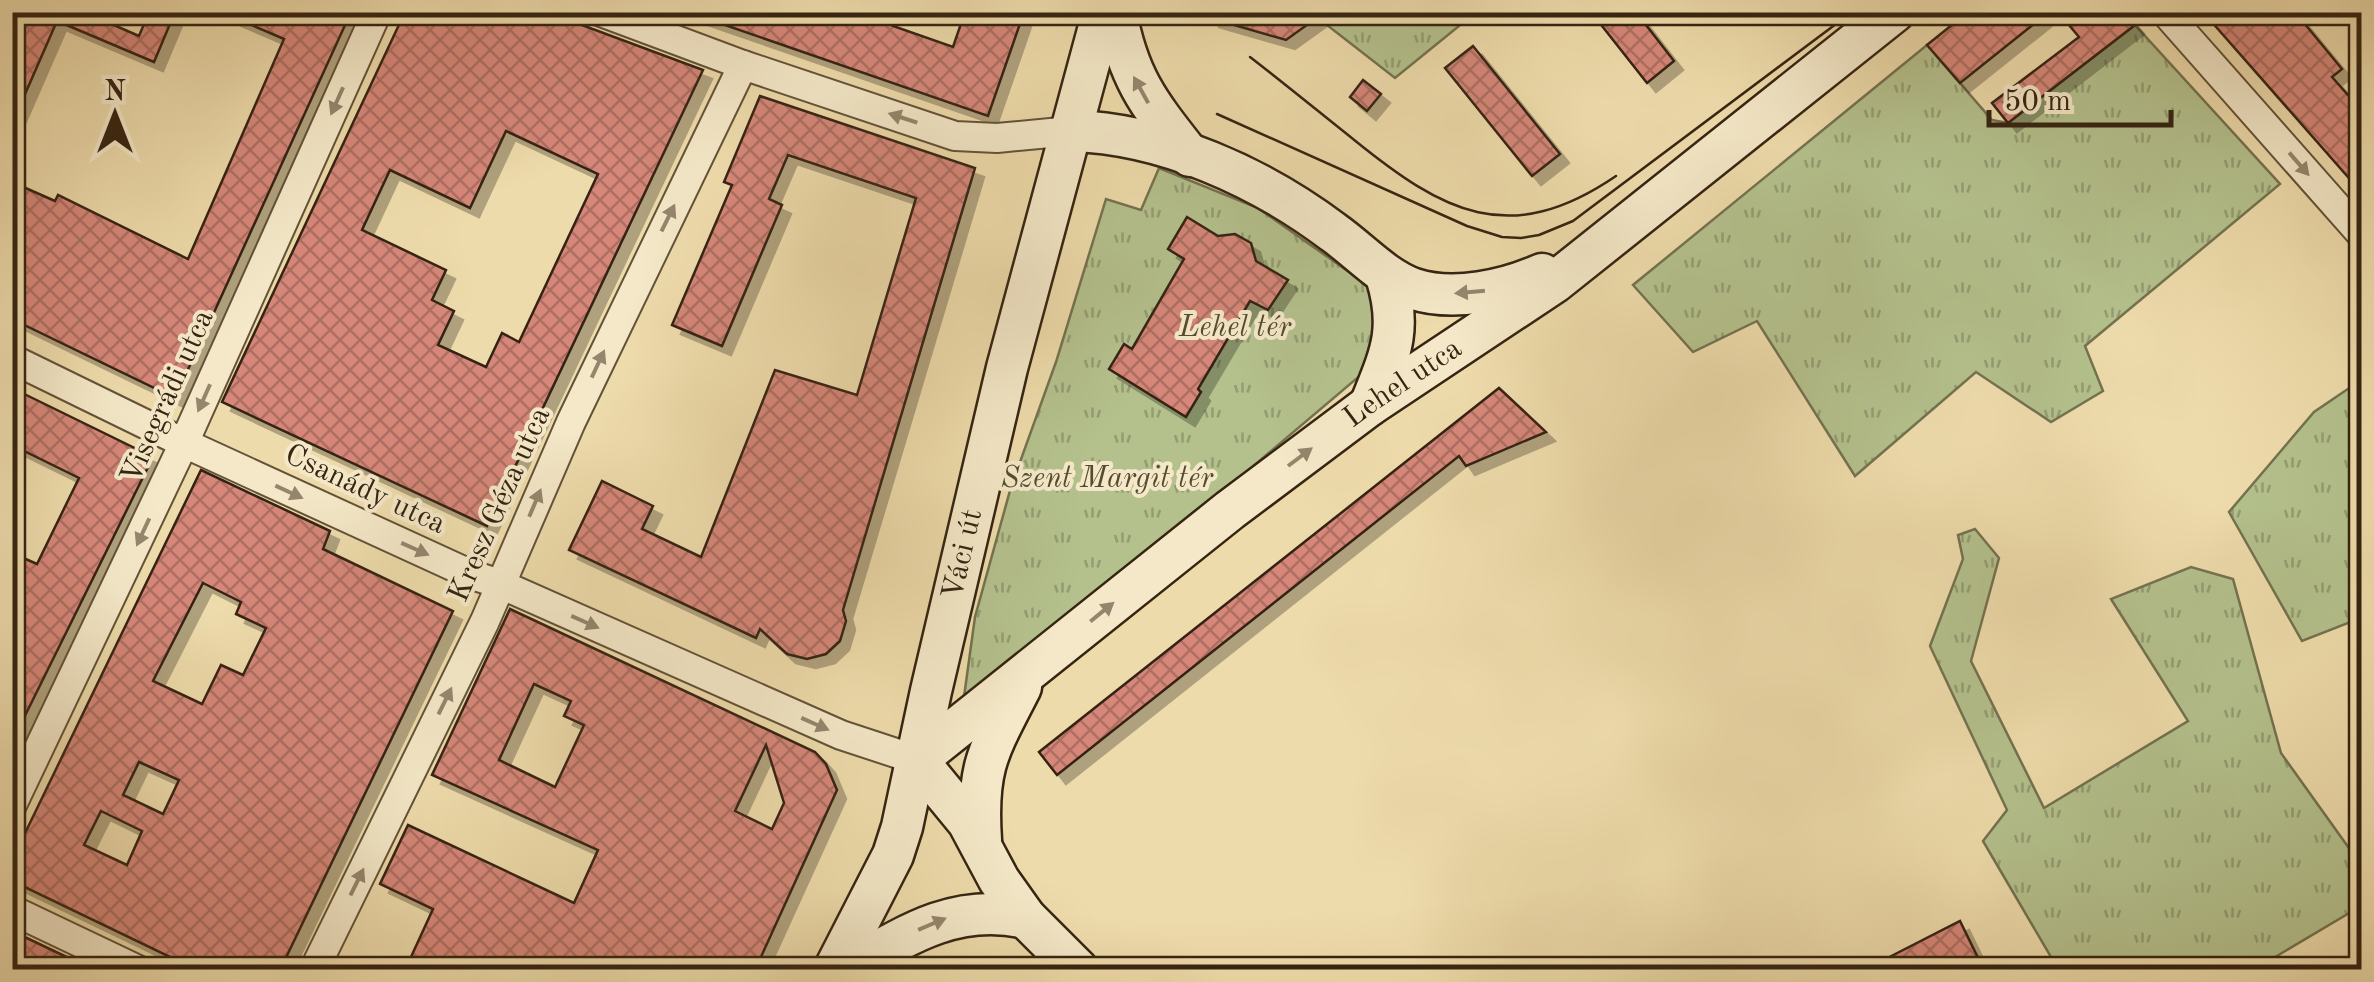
<svg xmlns="http://www.w3.org/2000/svg" width="2374" height="982" font-family="'Old Standard TT',serif">
<defs>
<pattern id="grass-tufts" width="24" height="20" patternUnits="userSpaceOnUse" patternTransform="scale(2.5)"><rect width="24" height="20" fill="#b4c18d"/><path d="M3 7l-1-3M5 7V3M7 7l1-3M15 17l-1-3M17 17v-4M19 17l1-3" fill="none" stroke="#939d72"/></pattern>
<pattern id="building-cross-hatch" width="8" height="8" patternUnits="userSpaceOnUse" patternTransform="scale(2.5)"><rect width="8" height="8" fill="#d68779"/><path d="M0 0l8 8M0 8l8-8" fill="none" stroke="#ae6e62"/></pattern>
<filter id="shadow"><feDropShadow dx="9" dy="9" stdDeviation="0" flood-color="#0004"/></filter>
</defs>
<rect width="100%" height="100%" fill="#eedbab"/>
<filter id="stains"><feTurbulence type="fractalNoise" baseFrequency=".002" numOctaves="4"/><feColorMatrix values="0 0 0 0 .2 0 0 0 0 .09 0 0 0 0 .02 0 0 0 .5 -.17"/></filter>
<radialGradient id="worn" r=".72"><stop offset=".6" stop-color="#630" stop-opacity="0"/><stop offset="1" stop-color="#630" stop-opacity=".3"/></radialGradient>
<g fill="url(#grass-tufts)" stroke="#747250" stroke-width="2.5">
<polygon points="1322,12 1475,13 1395,78 1318,18"/>
<polygon points="2135,25 2280,184 2085,346 2103,391 2051,422 1976,372 1855,476 1757,321 1693,352 1633,285 1927,45 1992,120 2008,123"/>
<polygon points="1159,168 1258,208 1376,291 1375,363 971,705 963,704 975,617 1011,487 1056,362 1106,199 1141,210"/>
<polygon points="2361,380 2361,618 2302,641 2229,512 2314,412"/>
<polygon points="1975,529 1999,558 1971,661 2044,808 2188,721 2111,599 2191,567 2233,579 2281,753 2361,865 2361,906 2255,969 2058,969 1983,841 2007,810 1930,646 1963,559 1958,535"/>
</g>
<g fill="url(#building-cross-hatch)" stroke="#352412" stroke-width="2.5" fill-rule="evenodd" filter="url(#shadow)">
<polygon points="12,12 84,12 139,36 149,12 175,12 154,62 57,21 12,124"/>
<polygon points="221,12 351,12 175,398 12,319 12,236 22,217 12,212 12,182 55,201 58,195 188,259 284,39"/>
<path d="M405,12h142l156,58 -216,456 -265,-124zM506,131l92,43 -79,168 -17,-9 -16,34 -48,-22 16,-34 -22,-11 14,-30 -84,-40 28,-60 80,38z"/>
<polygon points="699,12 867,12 894,22 893,26 953,47 965,12 1024,12 988,116 699,16"/>
<polygon points="1210,12 1325,12 1286,40 1210,18"/>
<polygon points="1591,12 1636,12 1674,61 1647,83"/>
<polygon points="1968,12 2049,12 1960,83 1927,45"/>
<polygon points="2058,12 2124,12 2135,25 2008,123 1992,103 2079,37"/>
<polygon points="2203,12 2295,12 2342,69 2332,77 2362,111 2362,193"/>
<polygon points="1473,46 1560,154 1532,176 1445,68"/>
<polygon points="1363,80 1381,94 1367,111 1350,97"/>
<polygon points="760,96 975,168 843,610 846,621 840,641 826,654 807,659 787,654 760,629 756,638 569,550 602,481 653,506 642,529 701,557 775,370 857,395 916,198 788,155 769,199 782,205 722,346 672,325 732,185 724,182"/>
<polygon points="1187,217 1218,236 1235,234 1251,243 1256,261 1288,280 1268,310 1250,301 1198,389 1201,392 1186,417 1109,369 1124,344 1132,349 1184,259 1168,249"/>
<polygon points="12,388 153,457 12,742 12,553 37,564 79,478 12,445"/>
<polygon points="1499,388 1546,432 1466,466 1459,456 1057,775 1039,752"/>
<path d="M201,470l129,61 -7,18 130,62 -173,359h-83l-185,-89v-21zM203,583l38,19 -5,12 30,14 -23,47 -22,-10 -19,39 -49,-23zM139,762l40,18 -16,34 -40,-19zM101,811l41,20 -15,34 -43,-20z"/>
<path d="M510,609l305,143 11,12 11,26 -82,180h-350l28,-61 -53,-25 28,-59 166,78 24,-53 -166,-75zM534,684l37,17 -7,15 20,9 -29,62 -56,-27zM766,745l18,58 -12,26 -37,-18z"/>
<polygon points="1960,921 1984,970 1864,970"/>
<polygon points="12,931 94,970 12,970"/>
</g>
<g fill="none" stroke-linecap="round" stroke-linejoin="round">
<defs>
<g id="street">
<polyline points="601,12 743,65 955,136 997,138 1071,131"/>
<polyline points="2165,12 2362,235"/>
<polyline points="12,359 184,443 472,575 500,584 841,735 917,760"/>
<polyline points="12,805 184,443 377,12"/>
<polyline points="12,910 138,970"/>
<polyline points="314,970 485,621 571,422 743,65"/>
</g>
<g id="secondary">
<path d="M1116,12c12,67 34,93 74,144"/>
<path d="M1071,131c92,2 189,46 262,101 27,19 50,46 81,57 40,13 92,1 128,-15"/>
<path d="M1370,405c20,-50 33,-75 16,-129"/>
<path id="s1" d="M917,760l313,-250 140,-105 185,-123 339,-270"/>
<polyline points="917,760 968,822 999,880 1026,918 1078,970"/>
<path d="M981,840c-5,-74 8,-90 40,-153"/>
<path id="s2" d="M834,970l59,-115 9,-28 29,-136 76,-323 96,-356"/>
<path d="M847,970c59,-35 109,-68 179,-52"/>
</g>
</defs>
<use href="#street" stroke="#635238" stroke-width="32"/>
<use href="#secondary" stroke="#352412" stroke-width="45"/>
<use href="#street" stroke="#f4e8c8" stroke-width="28"/>
<use href="#secondary" stroke="#f4e8c8" stroke-width="40"/>
<g stroke="#352412" stroke-width="2.5">
<path d="M1250,57c35,27 69,55 103,82 90,73 156,110 263,37"/>
<polyline points="1217,114 1467,226 1502,237 1521,238 1539,235 1573,221 1852,12"/>
</g>
</g>
<defs><path id="oneway-solid" d="M-6-.8H1V-3.2L6.5 0L1 3.2V.8H-6Z" transform="scale(2.5)"/></defs>
<g fill="#94866d">
<use href="#oneway-solid" transform="translate(1141 90) rotate(-119)"/>
<use href="#oneway-solid" transform="translate(337 101) rotate(114)"/>
<use href="#oneway-solid" transform="translate(903 118) rotate(-162)"/>
<use href="#oneway-solid" transform="translate(2299 164) rotate(49)"/>
<use href="#oneway-solid" transform="translate(668 218) rotate(-64)"/>
<use href="#oneway-solid" transform="translate(1470 292) rotate(175)"/>
<use href="#oneway-solid" transform="translate(598 364) rotate(-65)"/>
<use href="#oneway-solid" transform="translate(204 398) rotate(114)"/>
<use href="#oneway-solid" transform="translate(1300 457) rotate(-37)"/>
<use href="#oneway-solid" transform="translate(289 492) rotate(25)"/>
<use href="#oneway-solid" transform="translate(535 503) rotate(-67)"/>
<use href="#oneway-solid" transform="translate(143 532) rotate(115)"/>
<use href="#oneway-solid" transform="translate(415 549) rotate(24)"/>
<use href="#oneway-solid" transform="translate(1102 612) rotate(-39)"/>
<use href="#oneway-solid" transform="translate(585 622) rotate(24)"/>
<use href="#oneway-solid" transform="translate(445 701) rotate(-64)"/>
<use href="#oneway-solid" transform="translate(815 724) rotate(24)"/>
<use href="#oneway-solid" transform="translate(357 882) rotate(-64)"/>
<use href="#oneway-solid" transform="translate(932 924) rotate(-23)"/>
</g>
<g text-anchor="middle" dominant-baseline="central" stroke-width="8" stroke-linejoin="round" paint-order="stroke">
<g font-size="30" font-style="italic" fill="#554b31" stroke="#f4e8c8">
<text x="1235" y="328">Lehel tér</text>
<text x="1107" y="479">Szent Margit tér</text>
</g>
<g font-size="30" fill="#352412" stroke="#f4e8c8">
<text stroke="none"><textPath href="#s1" startOffset="615">Lehel utca</textPath></text>
<text transform="translate(168 397) rotate(-66)">Visegrádi utca</text>
<text transform="translate(365 490) rotate(25)">Csanády utca</text>
<text transform="translate(500 505) rotate(-66)">Kresz Géza utca</text>
<text stroke="none"><textPath href="#s2" startOffset="438">Váci út</textPath></text>
</g>
</g>
<rect width="2374" height="982" fill="none" stroke="#eedbab" stroke-width="50"/>
<rect x="15" y="15" width="2344" height="952" fill="none" stroke="#352412" stroke-width="5"/>
<rect x="25" y="25" width="2324" height="932" fill="none" stroke="#352412" stroke-width="2.5"/>
<g transform="translate(115 115)" stroke="#f4e8c8" stroke-width="8" paint-order="stroke">
<path d="M0-8L18 38L0 25L-18 38Z" fill="#352412"/>
<text y="-15" font-size="28" font-weight="bold" text-anchor="middle" fill="#352412">N</text>
</g>
<path d="M1989 110v15h182v-15" fill="none" stroke="#352412" stroke-width="5"/>
<text x="2004" y="110" font-size="30" fill="#352412" stroke="#f4e8c8" stroke-width="8" paint-order="stroke">50 m</text>
<rect width="100%" height="100%" filter="url(#stains)"/>
<rect width="100%" height="100%" fill="url(#worn)"/>
</svg>
